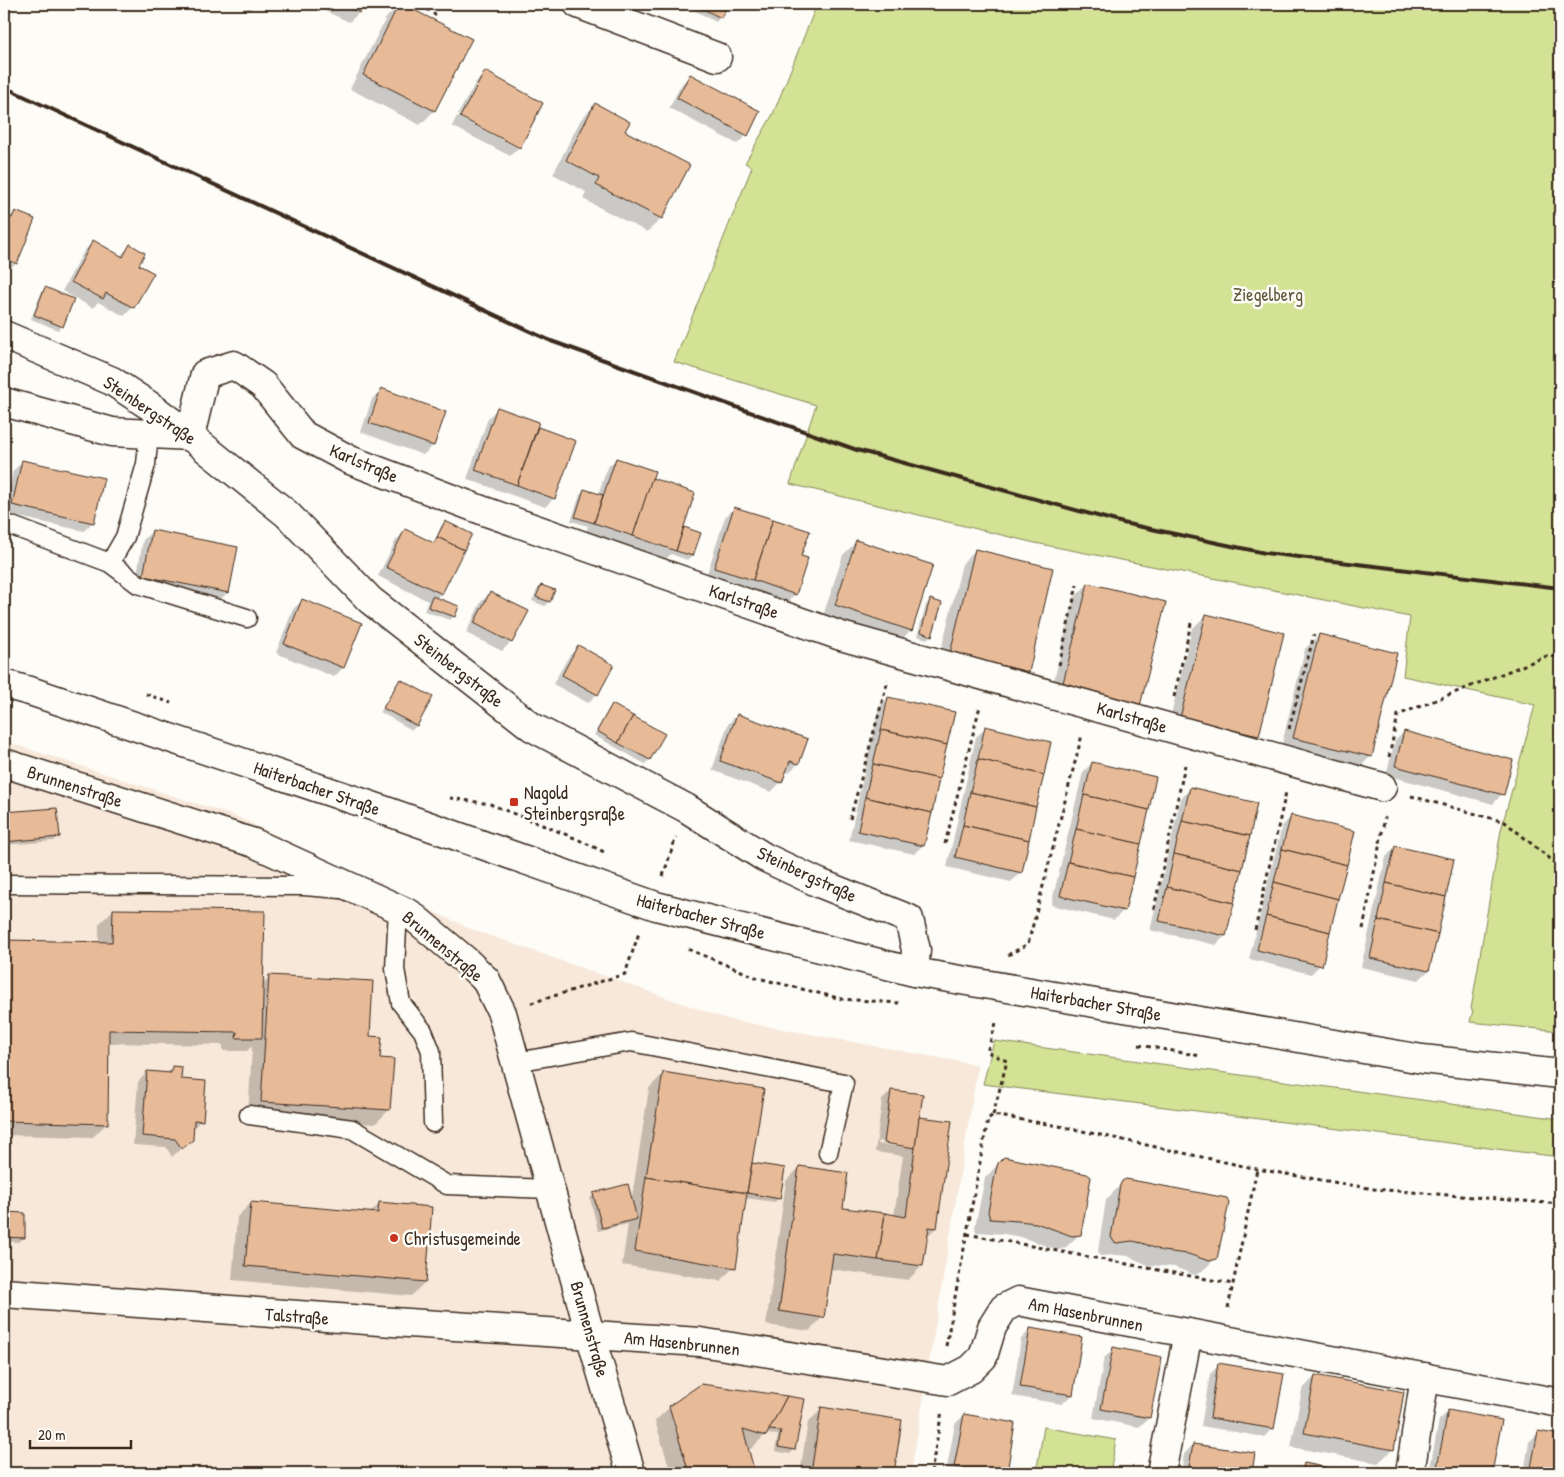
<svg xmlns="http://www.w3.org/2000/svg" width="1564" height="1477" font-family="'Patrick Hand',sans-serif">
<rect width="100%" height="100%" fill="#fdfcf7"/>
<filter id="ink" filterUnits="userSpaceOnUse"><feTurbulence type="fractalNoise" baseFrequency=".02" numOctaves="2"/><feDisplacementMap in="SourceGraphic" scale="10" xChannelSelector="R" yChannelSelector="G"/><feConvolveMatrix kernelMatrix="1 2 1 2 8 2 1 2 1" color-interpolation-filters="sRGB"/></filter>
<g filter="url(#ink)">
<polygon fill="#f7e8da" points="4,741 238,817 468,928 727,1019 978,1065 911,1473 4,1473"/>
<g fill="#d3e295" stroke="#87865a">
<polygon points="817,4 1560,4 1560,1031 1470,1022 1473,1010 1471,1009 1501,830 1535,705 1403,676 1410,617 1035,543 790,484 816,405 674,362 752,167 745,163 773,114"/>
<polygon points="994,1041 1560,1119 1560,1157 983,1084"/>
<polygon points="1044,1427 1116,1440 1110,1473 1036,1473"/>
</g>
<g fill="#0003" fill-rule="evenodd">
<polygon points="236,4 257,4 249,11"/>
<polygon points="310,4 363,4 359,13 349,22"/>
<polygon points="400,4 470,40 434,111 420,125 350,89 386,18"/>
<polygon points="677,4 686,4 683,7"/>
<polygon points="689,4 727,4 720,17 716,22 688,7"/>
<polygon points="485,73 519,147 510,156 452,126 457,116 518,148 518,145 458,114 476,82"/>
<polygon points="690,75 747,135 737,144 669,108 681,85"/>
<polygon points="595,105 623,131 688,165 661,219 647,232 583,199 586,192 553,174 581,119"/>
<polygon points="15,212 16,263 7,272 4,271 4,216 9,218"/>
<polygon points="93,242 120,256 130,246 137,265 133,307 124,316 98,302 93,308 62,291 84,251"/>
<polygon points="45,289 62,326 58,330 31,319 41,293"/>
<polygon points="382,390 444,412 433,446 423,455 361,432 372,399"/>
<polygon points="498,408 536,428 574,442 554,498 545,507 467,479 488,418"/>
<polygon points="616,459 651,479 681,532 685,528 692,556 687,560 671,554 666,559 586,532 588,526 571,521 580,495 584,490 598,495 607,468"/>
<polygon points="22,462 93,522 84,531 4,514 13,471"/>
<polygon points="735,508 795,594 786,603 706,577 725,517"/>
<polygon points="445,522 441,593 436,599 454,616 450,620 424,611 428,601 378,576 396,540 405,531 432,544 435,541 441,526"/>
<polygon points="152,531 228,592 218,602 135,585 143,540"/>
<polygon points="857,541 911,630 897,644 822,619 843,555"/>
<polygon points="975,550 1027,671 1013,685 937,667 962,564"/>
<polygon points="1088,584 1164,603 1049,701 1074,598"/>
<polygon points="541,586 549,601 545,606 532,601 537,590"/>
<polygon points="490,593 511,642 502,651 466,633 481,602"/>
<polygon points="303,600 343,668 334,677 276,653 293,609"/>
<polygon points="930,601 931,635 927,639 917,636 926,605"/>
<polygon points="1206,615 1282,633 1258,736 1244,750 1167,731 1192,629"/>
<polygon points="1319,635 1371,756 1357,770 1280,752 1305,649"/>
<polygon points="578,647 597,694 588,703 553,684 569,656"/>
<polygon points="400,681 431,698 416,726 412,730 380,712 396,685"/>
<polygon points="888,698 923,845 914,854 849,840 879,707"/>
<polygon points="612,706 649,760 645,764 594,735 608,710"/>
<polygon points="737,715 806,740 798,764 788,773 785,771 780,783 771,792 712,770 728,724"/>
<polygon points="986,728 1021,872 1011,882 947,867 976,737"/>
<polygon points="1404,732 1502,794 1493,804 1386,775 1395,741"/>
<polygon points="1092,763 1124,910 1114,920 1051,905 1083,772"/>
<polygon points="1191,788 1256,804 1225,936 1216,945 1150,930 1181,798"/>
<polygon points="56,809 59,837 54,841 4,845 4,813"/>
<polygon points="1291,817 1320,965 1311,974 1249,959 1282,826"/>
<polygon points="1395,847 1428,971 1419,980 1361,967 1386,857"/>
<polygon points="113,910 262,984 270,976 369,1038 379,1060 389,1110 375,1124 248,1116 252,1046 247,1051 223,1051 223,1045 108,1043 107,1123 93,1137 4,1135 4,942 99,943 99,924"/>
<polygon points="172,1068 201,1120 192,1130 191,1139 172,1157 166,1147 133,1145 138,1082 147,1072 166,1074"/>
<polygon points="663,1074 751,1164 783,1169 779,1198 775,1202 745,1198 734,1267 720,1281 622,1265 628,1224 598,1231 590,1198 594,1194 631,1203 649,1088"/>
<path d="M891,1091l27,27 18,110 -10,9 -4,29 -14,14 -78,-11 -7,48 -14,14 -43,-6 20,-144 14,-14 42,42 52,7 9,-60 -28,-4 7,-52zM878,1141l26,4v2l-26,-3z"/>
<polygon points="1004,1158 1080,1234 1065,1248 1058,1250 1021,1237 1004,1234 976,1232 975,1227 985,1178"/>
<polygon points="1123,1182 1216,1258 1201,1272 1195,1275 1174,1267 1148,1265 1128,1256 1117,1255 1100,1256 1098,1251 1106,1200"/>
<polygon points="251,1203 369,1214 380,1203 425,1282 411,1296 232,1280 237,1217"/>
<polygon points="4,1213 24,1214 24,1237 19,1242 4,1241"/>
<polygon points="1030,1330 1072,1395 1062,1404 1012,1396 1021,1339"/>
<polygon points="1114,1349 1160,1358 1149,1418 1139,1427 1093,1418 1104,1358"/>
<polygon points="1219,1365 1273,1428 1264,1437 1201,1426 1210,1374"/>
<polygon points="1315,1376 1392,1450 1378,1463 1291,1447 1302,1390"/>
<polygon points="787,1397 794,1449 790,1454 775,1451 778,1435 766,1434 751,1449 747,1448 754,1473 671,1473 655,1421 670,1407"/>
<polygon points="822,1409 900,1421 892,1473 800,1473 808,1422"/>
<polygon points="1449,1411 1500,1421 1490,1473 1429,1473 1439,1420"/>
<polygon points="964,1415 1014,1424 1005,1473 946,1473 955,1424"/>
<polygon points="1538,1433 1560,1437 1560,1473 1524,1473 1529,1442"/>
<polygon points="1193,1445 1253,1454 1251,1473 1181,1473 1184,1454"/>
<polygon points="1304,1465 1349,1473 1296,1473"/>
</g>
<g fill="#e8bb98" stroke="#3b2a1e">
<polygon points="339,4 364,4 360,13"/>
<polygon points="399,4 402,4 472,39 435,111 363,75"/>
<polygon points="693,4 728,4 721,18"/>
<polygon points="485,71 543,103 520,148 460,117"/>
<polygon points="690,74 760,111 748,136 677,98"/>
<polygon points="595,103 630,122 625,131 690,165 662,219 596,185 599,178 566,160"/>
<polygon points="15,211 35,219 17,264 4,258 4,215 12,218"/>
<polygon points="93,240 123,257 130,244 145,253 139,265 154,273 134,308 106,293 103,299 71,282"/>
<polygon points="45,287 74,299 63,327 34,315"/>
<polygon points="381,388 446,412 434,446 369,423"/>
<polygon points="497,407 539,422 517,485 475,470"/>
<polygon points="538,427 576,441 555,499 517,485"/>
<polygon points="616,458 655,471 633,536 594,523"/>
<polygon points="22,460 104,478 94,523 12,505"/>
<polygon points="652,478 695,493 676,551 633,536"/>
<polygon points="584,489 603,495 594,523 575,517"/>
<polygon points="734,507 773,519 753,580 714,568"/>
<polygon points="773,519 810,531 801,556 808,558 796,595 753,580"/>
<polygon points="445,521 472,534 464,550 437,537"/>
<polygon points="684,527 701,533 693,556 676,551"/>
<polygon points="405,529 434,543 437,537 464,550 442,594 386,567"/>
<polygon points="152,530 238,547 229,593 143,576"/>
<polygon points="856,540 933,565 912,631 835,605"/>
<polygon points="975,549 1053,568 1029,672 950,653"/>
<polygon points="1088,583 1166,602 1140,706 1062,687"/>
<polygon points="541,585 555,590 550,602 536,597"/>
<polygon points="490,592 529,611 512,643 474,623"/>
<polygon points="432,596 459,606 455,617 428,607"/>
<polygon points="302,599 362,623 344,668 284,644"/>
<polygon points="930,599 942,603 932,636 921,632"/>
<polygon points="1206,614 1284,633 1259,736 1180,718"/>
<polygon points="1319,634 1397,653 1372,757 1293,738"/>
<polygon points="578,645 614,665 598,695 562,675"/>
<polygon points="400,679 433,697 417,726 383,708"/>
<polygon points="888,697 955,712 947,745 881,730"/>
<polygon points="612,704 633,716 618,743 597,731"/>
<polygon points="737,714 808,739 799,764 790,761 782,783 720,761"/>
<polygon points="633,716 665,734 650,760 618,743"/>
<polygon points="985,726 1051,742 1044,775 978,759"/>
<polygon points="881,730 947,745 939,779 873,764"/>
<polygon points="1404,731 1513,760 1504,795 1395,766"/>
<polygon points="978,759 1044,775 1036,807 970,792"/>
<polygon points="1092,762 1156,777 1149,810 1084,795"/>
<polygon points="873,764 939,779 932,813 865,797"/>
<polygon points="1190,787 1257,803 1250,836 1182,821"/>
<polygon points="970,792 1036,807 1029,840 963,825"/>
<polygon points="1084,795 1149,810 1141,844 1076,829"/>
<polygon points="865,797 932,813 924,846 858,831"/>
<polygon points="57,808 60,837 4,842 4,812"/>
<polygon points="1291,815 1355,831 1347,865 1282,849"/>
<polygon points="1182,821 1250,836 1242,870 1174,854"/>
<polygon points="963,825 1029,840 1022,873 955,857"/>
<polygon points="1076,829 1141,844 1133,877 1068,862"/>
<polygon points="1395,846 1454,859 1446,897 1386,883"/>
<polygon points="1282,849 1347,865 1338,899 1274,882"/>
<polygon points="1174,854 1242,870 1234,903 1167,887"/>
<polygon points="1068,862 1133,877 1125,911 1060,896"/>
<polygon points="1274,882 1338,899 1330,932 1266,916"/>
<polygon points="1386,883 1446,897 1438,934 1378,920"/>
<polygon points="1167,887 1234,903 1226,936 1159,921"/>
<polygon points="113,909 265,911 262,1038 236,1038 237,1032 109,1030 108,1124 4,1121 4,940 112,942"/>
<polygon points="1266,916 1330,932 1322,966 1257,950"/>
<polygon points="1378,920 1438,934 1429,971 1370,958"/>
<polygon points="269,975 373,981 370,1036 382,1037 380,1058 394,1059 390,1110 261,1102"/>
<polygon points="172,1066 182,1067 181,1079 206,1081 203,1121 194,1120 193,1140 182,1149 175,1139 142,1136 147,1071 171,1073"/>
<polygon points="663,1072 764,1089 747,1193 646,1177"/>
<polygon points="891,1090 923,1094 915,1148 884,1143"/>
<polygon points="919,1117 952,1121 937,1228 929,1227 923,1266 878,1260 885,1213 906,1217"/>
<polygon points="1004,1157 1087,1174 1091,1177 1081,1235 1072,1236 1036,1223 1018,1221 990,1219 988,1212 996,1170 998,1163"/>
<polygon points="752,1163 785,1168 780,1199 747,1193"/>
<polygon points="799,1166 848,1173 843,1208 885,1213 878,1260 833,1254 824,1318 779,1311"/>
<polygon points="646,1177 747,1193 736,1268 635,1251"/>
<polygon points="1126,1179 1227,1198 1229,1203 1217,1259 1209,1261 1188,1254 1162,1251 1142,1243 1132,1241 1117,1243 1114,1242 1111,1237 1120,1185 1122,1181"/>
<polygon points="628,1184 637,1219 602,1228 593,1193"/>
<polygon points="251,1202 378,1213 379,1202 432,1207 426,1282 245,1266"/>
<polygon points="4,1212 25,1213 25,1238 4,1237"/>
<polygon points="1030,1328 1082,1337 1073,1395 1020,1387"/>
<polygon points="1113,1347 1162,1357 1150,1418 1101,1409"/>
<polygon points="1218,1363 1284,1374 1274,1429 1210,1418"/>
<polygon points="1315,1375 1404,1392 1394,1450 1304,1433"/>
<polygon points="701,1384 787,1396 766,1436 743,1429 755,1473 689,1473 669,1406"/>
<polygon points="787,1396 805,1399 795,1450 778,1447 781,1431 769,1430"/>
<polygon points="821,1407 902,1420 894,1473 811,1473"/>
<polygon points="1448,1410 1502,1420 1492,1473 1436,1473"/>
<polygon points="964,1414 1015,1423 1007,1473 991,1473 954,1467"/>
<polygon points="1538,1431 1560,1435 1560,1473 1530,1473"/>
<polygon points="1193,1444 1255,1453 1252,1473 1188,1473"/>
<polygon points="1304,1463 1356,1473 1302,1473"/>
</g>
<g fill="none" stroke-linecap="round" stroke-linejoin="round">
<defs>
<g id="service">
<polyline points="4,523 110,563 138,584 247,618"/>
<polyline points="110,563 125,537 146,464 149,434"/>
<polyline points="4,884 304,886 341,889"/>
<polyline points="398,909 395,969 401,1003 423,1031 431,1051 433,1123"/>
<polyline points="516,1062 631,1042 844,1083 828,1153"/>
<polyline points="249,1115 352,1129 447,1185 550,1189"/>
</g>
<g id="minor">
<polyline points="578,4 717,57"/>
<polyline points="4,335 112,381 150,406 190,436 287,514 370,600 532,727 686,808 764,857 819,883 909,919 916,950 914,972"/>
<polyline points="4,402 112,432 190,436"/>
<polyline points="190,436 205,374 234,365 263,385 303,435 350,460 484,511 841,636 1382,787"/>
<polyline points="4,763 254,843 410,914 466,961 486,980 502,1013 590,1334 631,1473"/>
<polyline points="4,1293 393,1322 700,1342 948,1381 971,1369 983,1357 992,1327 1004,1308 1018,1301 1560,1403"/>
<polyline points="1161,1473 1188,1333"/>
<polyline points="1410,1473 1425,1377"/>
</g>
<polyline id="primary" points="4,684 33,692 369,805 656,906 914,972 1422,1059 1560,1074"/>
</defs>
<use href="#service" stroke="#3b2a1e" stroke-width="21"/>
<use href="#minor" stroke="#3b2a1e" stroke-width="31"/>
<use href="#primary" stroke="#3b2a1e" stroke-width="31"/>
<g stroke="#3b2a1e" stroke-width="3" stroke-dasharray="4 4" stroke-linecap="butt">
<polyline points="420,4 438,17"/>
<polyline points="1059,665 1077,585"/>
<polyline points="146,694 171,703"/>
<polyline points="1174,697 1192,619"/>
<polyline points="1289,729 1314,635"/>
<polyline points="1389,757 1398,715 1547,656 1560,657"/>
<polyline points="1411,796 1505,822 1560,867"/>
<polyline points="450,798 490,804 577,839 604,852"/>
<polyline points="850,819 888,680"/>
<polyline points="945,844 980,706"/>
<polyline points="663,876 676,837"/>
<polyline points="1154,909 1185,765"/>
<polyline points="1363,929 1385,817"/>
<polyline points="1255,930 1286,792"/>
<polyline points="688,949 758,978 842,999 899,1003"/>
<polyline points="1008,955 1028,944 1082,735"/>
<polyline points="531,1003 625,974 639,933"/>
<polyline points="1139,1045 1201,1056"/>
<polyline points="993,1115 1007,1061 987,1052 997,1020"/>
<polyline points="967,1234 1233,1284"/>
<polyline points="1228,1308 1257,1169"/>
<polyline points="946,1346 988,1119 993,1115 1059,1126 1257,1169 1374,1189 1560,1204"/>
<polyline points="931,1473 942,1411"/>
</g>
<use href="#service" stroke="#fdfcf7" stroke-width="18"/>
<use href="#minor" stroke="#fdfcf7" stroke-width="28"/>
<use href="#primary" stroke="#fdfcf7" stroke-width="28"/>
<polyline stroke="#3b2a1e" stroke-width="4" points="4,87 551,341 857,450 1123,523 1265,553 1560,588"/>
</g>
</g>
<g fill="#c8321e" stroke="#fdfcf7" stroke-width="2">
<rect x="509" y="797" width="10" height="10" rx="2.5"/>
<circle cx="394" cy="1238" r="5"/>
</g>
<g text-anchor="middle" dominant-baseline="central" stroke-width="5" stroke-linejoin="round" paint-order="stroke">
<g font-size="18" fill="#61583c" stroke="#fdfcf7">
<text x="1268" y="294">Ziegelberg</text>
</g>
<g font-size="18" fill="#3b2a1e" stroke="#fdfcf7">
<text transform="translate(150 410) rotate(34)">Steinbergstraße</text>
<text transform="translate(364 463) rotate(23)">Karlstraße</text>
<text transform="translate(744 601) rotate(19)">Karlstraße</text>
<text transform="translate(459 670) rotate(38)">Steinbergstraße</text>
<text transform="translate(1132 717) rotate(16)">Karlstraße</text>
<text transform="translate(75 786) rotate(18)">Brunnenstraße</text>
<text transform="translate(317 788) rotate(19)">Haiterbacher Straße</text>
<text transform="translate(807 874) rotate(25)">Steinbergstraße</text>
<text transform="translate(701 916) rotate(15)">Haiterbacher Straße</text>
<text transform="translate(443 946) rotate(40)">Brunnenstraße</text>
<text transform="translate(1096 1003) rotate(10)">Haiterbacher Straße</text>
<text transform="translate(1086 1314) rotate(11)">Am Hasenbrunnen</text>
<text transform="translate(297 1316) rotate(4)">Talstraße</text>
<text transform="translate(590 1329) rotate(74)">Brunnenstraße</text>
<text transform="translate(682 1343) rotate(6)">Am Hasenbrunnen</text>
</g>
<g font-size="18" fill="#3b2a1e" stroke="#fdfcf7" text-anchor="start">
<text x="524" y="792">Nagold<tspan x="524" dy="21">Steinbergsraße</tspan></text>
<text x="404" y="1238">Christusgemeinde</text>
</g>
</g>
<rect width="1564" height="1477" fill="none" stroke="#fdfcf7" stroke-width="20"/>
<rect x="10" y="10" width="1544" height="1457" fill="none" stroke="#3b2a1e" stroke-width="2" filter="url(#ink)"/>
<path d="M30 1440v8h101v-8" fill="none" stroke="#3b2a1e" stroke-width="2.5"/>
<text x="38" y="1440" font-size="15" fill="#3b2a1e" stroke="#fdfcf7" stroke-width="4" paint-order="stroke">20 m</text>
</svg>
